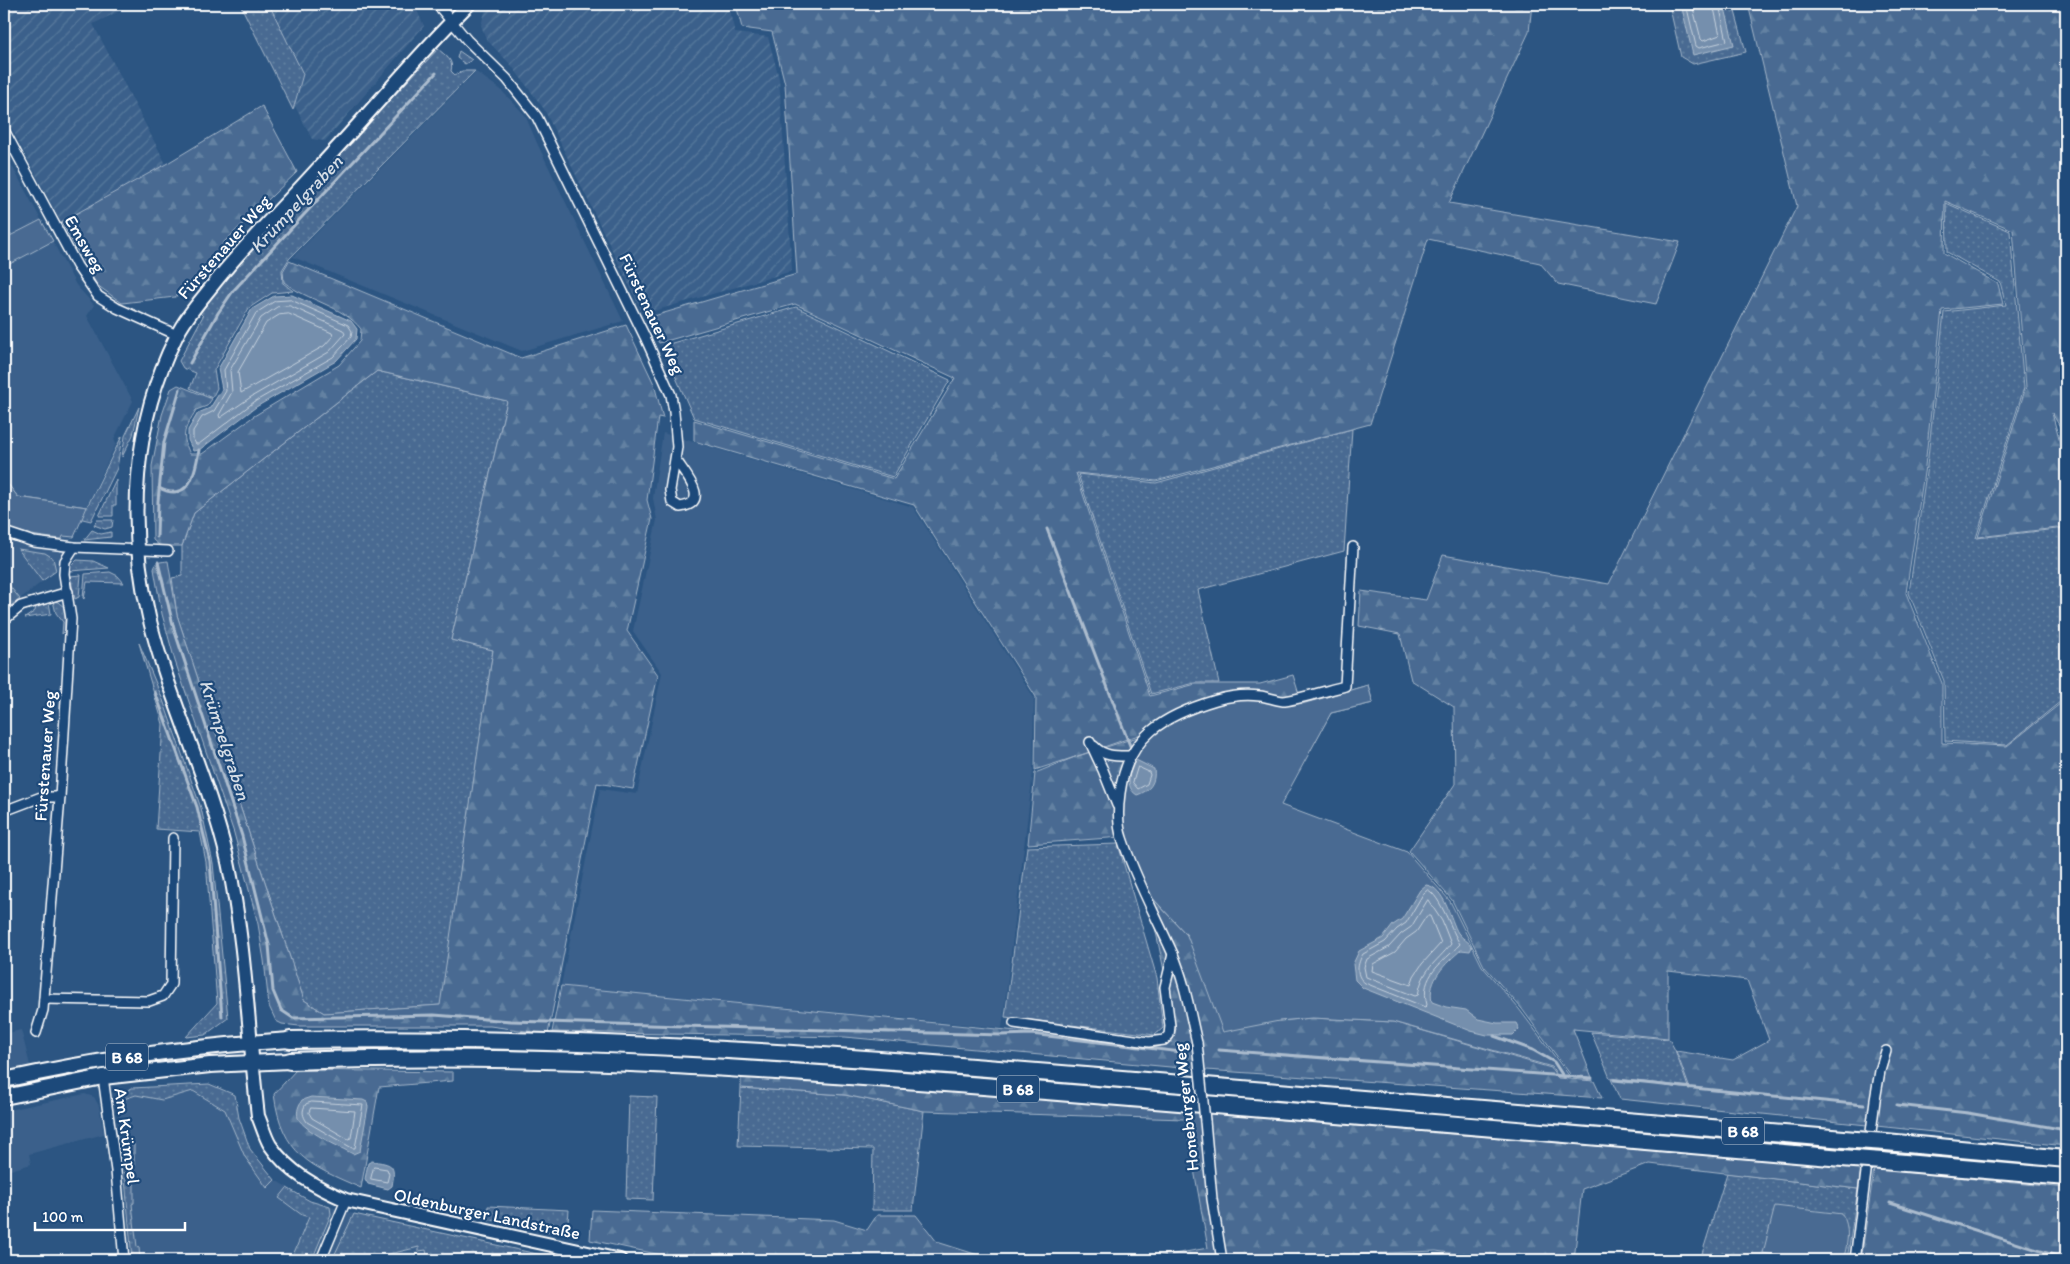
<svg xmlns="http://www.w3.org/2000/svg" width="2070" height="1264" font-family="Itim,sans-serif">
<defs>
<pattern id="industrial-furrows" width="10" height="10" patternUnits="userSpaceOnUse" patternTransform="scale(1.25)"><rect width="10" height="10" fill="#3b618b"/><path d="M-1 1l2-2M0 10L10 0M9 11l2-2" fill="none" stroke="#58799c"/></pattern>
<pattern id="grass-dots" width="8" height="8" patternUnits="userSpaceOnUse" patternTransform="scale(1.25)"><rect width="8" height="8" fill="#486b92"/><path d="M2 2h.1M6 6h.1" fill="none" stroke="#6381a2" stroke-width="1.8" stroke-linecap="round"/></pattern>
<pattern id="forest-firs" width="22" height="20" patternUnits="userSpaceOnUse" patternTransform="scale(1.25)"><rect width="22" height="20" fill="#486b92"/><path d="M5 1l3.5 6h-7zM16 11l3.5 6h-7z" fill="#6381a2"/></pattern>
</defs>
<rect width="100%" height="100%" fill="#2c5582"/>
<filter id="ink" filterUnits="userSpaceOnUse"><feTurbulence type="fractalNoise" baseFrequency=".02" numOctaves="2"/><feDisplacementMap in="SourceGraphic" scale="10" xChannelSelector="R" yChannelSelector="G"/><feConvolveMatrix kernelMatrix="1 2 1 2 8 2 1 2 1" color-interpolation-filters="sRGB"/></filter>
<g filter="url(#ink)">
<g fill="#3b618b">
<polygon points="476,72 500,89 525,115 537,143 623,321 522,351 293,257"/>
<polygon points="4,151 76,285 94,305 87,316 133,401 114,439 116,444 56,571 4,611"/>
<polygon points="663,433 913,507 1034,698 1033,772 1002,1028 561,986 600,789 637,794 662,673 633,631 657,520 653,498"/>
<polygon points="21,1030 31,1069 4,1075 4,1034"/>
<polygon points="209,1084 235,1095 239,1118 250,1149 275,1180 310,1201 354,1214 565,1260 132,1260 118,1099 123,1092 132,1088"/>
<polygon points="85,1094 94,1097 99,1106 104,1134 29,1154 31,1164 4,1172 4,1111"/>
</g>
<g fill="url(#industrial-furrows)">
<polygon points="4,4 134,4 93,24 166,164 61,222 4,114"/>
<polygon points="269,4 414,4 424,26 325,141 312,139 295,106 303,74"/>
<polygon points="493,4 728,4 735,33 768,37 779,78 792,271 643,314 544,109 512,66 486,39 481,25 485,12"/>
</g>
<g fill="url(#grass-dots)" stroke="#a4b5c8">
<polygon points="240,4 269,4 303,74 293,110"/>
<polygon points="1669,4 1733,4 1746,52 1693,64 1681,57"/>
<path d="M438,49c8,7 16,11 13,22l4,4 7,-4h13l-186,188 -7,11 1,13 10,8 -21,2 -23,15 -35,62 3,18 -5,10 -22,-10 6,-15 -13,-5 -4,-7 24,-45 -3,-3 46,-60z"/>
<polygon points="459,51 472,60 465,64 457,58"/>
<polygon points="1946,203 2010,231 2024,388 1976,538 2066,528 2066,697 2007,745 1945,741 1944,681 1909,593 1927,466 1944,312 2006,305 2000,282 1947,252"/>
<polygon points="796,307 950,380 893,477 694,418 662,346"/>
<polygon points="377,371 507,401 451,640 493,650 441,1005 324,1013 304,1000 177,615 172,578 182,576 182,546 194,513"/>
<polygon points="139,407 133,435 122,457 125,436"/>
<polygon points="1352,429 1344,551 1198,590 1219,683 1195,683 1151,694 1078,474 1156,483"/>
<polygon points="122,436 117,468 91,521 4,500 4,479 18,497 87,507"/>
<polygon points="116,480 116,505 113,505 113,516 99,516"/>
<polygon points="97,520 113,520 112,527 105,529 94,525"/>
<polygon points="92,530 101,534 111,532 111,537 84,540"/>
<polygon points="18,549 45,553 53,558 56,571 42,581"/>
<polygon points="77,560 93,561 109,568 70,571 71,566"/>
<polygon points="110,572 118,576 124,583 87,582 84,599 83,598 85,574"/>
<polygon points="81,575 79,597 75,599 70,576"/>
<polygon points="8,584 20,599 4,611 4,587"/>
<polygon points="53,601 58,602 65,608 65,631 62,634 63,622 56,613"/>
<polygon points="49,602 51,614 25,618 35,611 36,606"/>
<polygon points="139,643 163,700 201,808 213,863 228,1018 205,1035 186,1037 217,1003 206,862 200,832 156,829 163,724"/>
<polygon points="1118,844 1157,978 1163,1028 1155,1035 1005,1017 1027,847"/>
<polygon points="1591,1032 1669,1039 1675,1050 1688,1087 1610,1078"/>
<path d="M209,1084l26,11 4,23 11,31 25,31 -8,8 -22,-31 -20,-47 -32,-19 -31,9 -26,-5 -12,4v12h-6c-1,-13 3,-18 14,-23z"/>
<polygon points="741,1088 845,1095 924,1111 913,1210 872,1210 873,1149 738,1146"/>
<polygon points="629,1096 657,1097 653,1200 626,1199"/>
<polygon points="122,1144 134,1144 134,1203 132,1204 137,1247 139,1247 140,1260 132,1260"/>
<polygon points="1727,1173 1858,1189 1847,1260 1700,1260"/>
<polygon points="287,1188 310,1201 330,1207 331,1214 312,1260 291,1260 309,1217 302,1215 279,1198"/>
<polygon points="488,1206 569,1210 567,1235 487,1219"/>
<polygon points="354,1214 560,1259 560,1260 485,1260 482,1259 441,1260 440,1259 428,1260 426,1250 419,1251 419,1247 365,1260 332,1260"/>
</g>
<g fill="url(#forest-firs)" stroke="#a4b5c8">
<polygon points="736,4 1532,4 1529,32 1449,203 1680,242 1656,304 1558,284 1540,263 1428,239 1370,424 1156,481 1076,473 1150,696 1196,684 1260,684 1293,675 1302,704 1368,685 1373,703 1331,713 1310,751 1147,732 1075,757 1147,734 1155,901 1187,935 1201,969 1279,1021 1312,1018 1393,1022 1551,1068 1558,1078 1594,1081 1602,1098 1192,1069 845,1037 552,1032 561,986 1017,1031 1027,1025 1149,1042 1172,1042 1176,1029 1148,893 1122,837 1028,844 1035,773 1075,757 1035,770 1036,697 914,505 694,441 694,420 894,479 955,378 795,304 659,343 647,318 797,274 785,84 772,32 742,28"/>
<polygon points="1748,4 2066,4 2066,437 2052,413 2066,465 2066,527 1978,537 2026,387 2013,230 1945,201 1944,253 1998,284 2003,304 1942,310 1925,466 1906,593 1942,683 1942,743 2007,746 2066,699 2066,1146 1620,1099 1611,1079 1690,1089 1676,1051 1733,1060 1769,1040 1747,980 1668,971 1668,1038 1573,1029 1593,1080 1573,1078 1522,1009 1484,966 1452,900 1409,851 1455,784 1454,707 1411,680 1400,634 1359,626 1361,591 1426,600 1443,555 1609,584 1797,206"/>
<polygon points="262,106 297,172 225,241 196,282 175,297 122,303 97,285 61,222 166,164"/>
<path d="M289,261l232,97 105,-33 28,59 9,34 -5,-1 -11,83 5,19 -25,112 31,44 -25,114 -36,-6 -49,251 -58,-8h-191l-17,-2 -6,-3 -7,-15 -5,-46 -6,-36 -24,-91 -59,-172 -13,-47 -8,-45c2,-8 7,-7 14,-8l9,54 127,385 20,13 116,-8 53,-355 -42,-10 56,-239 -130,-30 -183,142 -12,33h-22l-7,-6 -1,-74 10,-51 9,-26 7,-4 34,14 -5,7 -11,4c-11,19 -16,23 -6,44h12l52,-38 85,-51 21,-24 1,-12c-19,-24 -54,-28 -77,-47l-1,-11z"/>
<path d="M296,1070l157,2v9l-74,6 -18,101c-51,-22 -79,-33 -87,-94z"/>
<polygon points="741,1074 1214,1108 1214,1114 1861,1168 1858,1189 1650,1164 1582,1189 1574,1260 1498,1260 1436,1251 1362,1254 1304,1260 1140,1260 1208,1248 1185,1119 924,1111 845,1095 741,1088"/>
<polygon points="1874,1169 2066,1188 2066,1260 1861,1260"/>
<polygon points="592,1210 834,1220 867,1230 877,1215 916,1215 937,1242 994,1260 685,1260 590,1240"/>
</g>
<g fill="#486b92" stroke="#a4b5c8">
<polygon points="41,220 53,241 4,267 4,239"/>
<path d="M4,479l14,18 69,10 -13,30 -11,-1 -1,3c-20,-2 -39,-4 -58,-13z"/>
<polygon points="1368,685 1373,703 1331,713 1281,805 1407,852 1450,901 1482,966 1519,1009 1571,1078 1558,1077 1552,1067 1393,1022 1312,1018 1279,1021 1223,1032 1187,935 1148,893 1122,837 1118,808 1130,756 1166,720 1234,696 1284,701 1299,697 1302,704"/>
<path d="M1775,1206l67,8c9,13 5,33 1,46h-46l-34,-7z"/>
</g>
<g fill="#748fad" stroke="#acbcce">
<polygon points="1681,4 1724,4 1734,45 1693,55"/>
<polygon points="292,295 351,321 357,329 356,339 336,361 256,407 199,450 193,451 188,440 188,430 198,413 210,408 222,389 218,369 252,309 274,296"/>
<path d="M1134,759l20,10c2,13 -4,22 -17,26 -13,-8 -7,-24 -3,-36z"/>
<path d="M1426,885c19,2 24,35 32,48 4,6 11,8 14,14l-2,4 -9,-1c-15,13 -34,30 -29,52l14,5 20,3 12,9 19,4h19l3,6 -6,6h-26l-16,-4 -108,-43 -8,-8 -2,-16 6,-13 24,-13 10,-13 9,-6 18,-29z"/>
<path d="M311,1097l52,3 4,2 1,5 -8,44 -7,3c-13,-7 -49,-23 -55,-36 -2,-7 1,-13 4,-18z"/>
<path d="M372,1161c20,3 24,3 20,25l-4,3 -20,-5 -3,-5 3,-16z"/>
</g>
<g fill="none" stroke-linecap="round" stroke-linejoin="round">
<g stroke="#c7d2de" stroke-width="1">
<polyline points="1686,4 1696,46 1699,48 1727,41 1719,4"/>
<polyline points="1692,4 1701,39 1703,41 1720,35 1713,4"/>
<polygon points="291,300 348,325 352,331 351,337 333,357 254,402 199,444 196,444 193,439 193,431 202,417 214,411 226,391 224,370 256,313 275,301"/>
<polygon points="290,306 343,330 345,334 329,352 251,397 220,418 219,415 232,392 230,370 261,318 277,307"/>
<polygon points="289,314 332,333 333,336 324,346 241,393 238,372 266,323 279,315"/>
<polygon points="1138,767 1149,772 1150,775 1147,784 1138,789 1133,783"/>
<path d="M1428,890c12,5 24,42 32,54 -17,19 -41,31 -33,61l-2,2 -60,-24c-10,-7 -8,-19 -2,-29l22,-12 12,-13 9,-6 17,-29z"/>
<path d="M1428,900l14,21 9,23c-16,20 -28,24 -33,51l-3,1 -49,-19 -2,-10 3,-8 22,-12 12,-13 10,-7z"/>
<polygon points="1427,916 1430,916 1441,943 1422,964 1414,976 1411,985 1372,971 1373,964 1395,952 1406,939 1416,932"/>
<path d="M312,1102l51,3 -8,43h-3l-45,-26c-4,-6 -6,-11 -1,-18z"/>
<polygon points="311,1108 355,1111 351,1138 348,1139 312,1118 309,1113"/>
<polygon points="374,1167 387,1169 389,1174 387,1182 371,1179"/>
</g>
<g stroke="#acbcce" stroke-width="3">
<polyline points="190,363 218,313 233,291 436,73"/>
<path d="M159,488c30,15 36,-14 40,-38"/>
<polyline points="1047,529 1132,751"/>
<polyline points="157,537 158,501 164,442 180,389"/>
<polyline points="158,562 174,629 242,836 269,945 273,991 281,1010 293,1018 434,1015 511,1021 1001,1035 1031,1034 1181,1052"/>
<polyline points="155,692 197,807 210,861 222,1017"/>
<polyline points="1494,1036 1533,1050 1554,1062 1563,1076"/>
<polyline points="1219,1050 1592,1078"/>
<polyline points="1614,1080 1864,1105"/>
<polyline points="1897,1105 1968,1113 2066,1130"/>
<polyline points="1890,1203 2066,1259"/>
</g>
<defs>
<g id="street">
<path d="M437,4l30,36 40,39 30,38 108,220 26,58 3,17 3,35 -7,43 2,12 8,5c32,-4 5,-33 -4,-47"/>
<polyline points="4,130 77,266 98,296 117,308 177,335"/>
<polyline points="4,532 34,542 74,547 168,551"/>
<polyline points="4,620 21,606 68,592"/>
<polyline points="1090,742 1103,770 1117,805"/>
<path d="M1094,746c10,11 23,10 36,10"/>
<polyline points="4,811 41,797 60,797"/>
<polyline points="44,999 149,1001 163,996 171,984 173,838"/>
<polyline points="1014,1023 1149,1042 1164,1040 1169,1035 1170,1026 1165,987 1173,954"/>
<polyline points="36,1033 43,1010 60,797 71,619 64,574 65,561 74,547"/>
<path d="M1197,1043c-7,-30 -12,-61 -25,-91 -17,-38 -37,-74 -50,-114 -5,-14 -4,-30 -2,-45 7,-57 45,-78 96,-93 14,-4 29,-6 44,-4 8,1 15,4 23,5 10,0 49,-12 62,-15l8,-139"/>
<polyline points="103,1077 116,1171 124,1260"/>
<polyline points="1205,1121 1212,1199 1222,1260"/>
<polyline points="321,1260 346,1200"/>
<polyline points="1855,1260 1875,1100 1880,1071 1886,1051"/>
</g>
<path id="secondary" d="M469,4c-52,51 -98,108 -148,161 -35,39 -72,75 -105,116 -14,18 -30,35 -40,56 -43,85 -49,188 -27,280 20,84 60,161 79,245 18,84 20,169 30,254 4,9 7,21 12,29 19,28 46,42 76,55l274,60"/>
<g id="primary">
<path d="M4,1080c95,-21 189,-34 286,-40"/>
<polyline points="4,1097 103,1077 210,1065 290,1061"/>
</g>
<g id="highway">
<path d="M290,1040c265,-5 532,14 796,36 256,20 513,43 770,64"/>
<path d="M290,1061c252,-10 504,10 756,30 269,21 539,45 808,68"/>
<polyline points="1886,1142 2066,1159"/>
<polyline points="1882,1161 2066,1177"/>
</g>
</defs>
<use href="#street" stroke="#fff" stroke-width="12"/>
<use href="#secondary" stroke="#fff" stroke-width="16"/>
<use href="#primary" stroke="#fff" stroke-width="18"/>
<use href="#highway" stroke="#fff" stroke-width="20"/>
<use href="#street" stroke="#1f4a7a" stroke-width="9"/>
<use href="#secondary" stroke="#1f4a7a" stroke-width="12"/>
<use href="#primary" stroke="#1f4a7a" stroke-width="14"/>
<use href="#highway" stroke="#1f4a7a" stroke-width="16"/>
<defs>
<polyline id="street-bridge" points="1197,1043 1205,1121"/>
<g id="highway-bridge">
<polyline points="1856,1140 1886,1142"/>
<polyline points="1854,1159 1882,1161"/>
</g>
</defs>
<use href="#street-bridge" stroke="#fff" stroke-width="12" stroke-linecap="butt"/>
<use href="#highway-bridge" stroke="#fff" stroke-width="20" stroke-linecap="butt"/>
<use href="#street-bridge" stroke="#1f4a7a" stroke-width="9"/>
<use href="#highway-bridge" stroke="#1f4a7a" stroke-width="16"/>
</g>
</g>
<g text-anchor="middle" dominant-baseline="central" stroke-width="4.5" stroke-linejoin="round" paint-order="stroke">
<g fill="#1f4a7a" stroke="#bcc9d7" stroke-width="1">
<rect x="106" y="1043.5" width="42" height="27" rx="4"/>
<rect x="997" y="1075.5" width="42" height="27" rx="4"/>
<rect x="1722" y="1117.5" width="42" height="27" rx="4"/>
</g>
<g font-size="16" font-weight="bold" fill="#fff">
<text x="127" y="1057">B 68</text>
<text x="1018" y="1089">B 68</text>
<text x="1743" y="1131">B 68</text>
</g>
<g font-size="18" fill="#fff" stroke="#1f4a7a">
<text transform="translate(85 244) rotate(60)">Emsweg</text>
<text transform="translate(224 247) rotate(-49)">Fürstenauer Weg</text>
<text transform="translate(652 314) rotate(65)">Fürstenauer Weg</text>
<text transform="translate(45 756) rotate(-86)">Fürstenauer Weg</text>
<text transform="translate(1186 1107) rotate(-96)">Honeburger Weg</text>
<text transform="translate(127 1136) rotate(82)">Am Krümpel</text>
<text transform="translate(487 1214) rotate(12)">Oldenburger Landstraße</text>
</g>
<g font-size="19" font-style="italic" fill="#d5dde6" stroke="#1f4a7a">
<text transform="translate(296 204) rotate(-47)">Krümpelgraben</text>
<text transform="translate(225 740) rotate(72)">Krümpelgraben</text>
</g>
</g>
<rect width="2070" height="1264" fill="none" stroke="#1f4a7a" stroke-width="20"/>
<rect x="10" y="10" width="2050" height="1244" fill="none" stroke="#fff" stroke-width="2" filter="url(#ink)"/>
<path d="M35 1222v8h150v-8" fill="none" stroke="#ffffff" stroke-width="2.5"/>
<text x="42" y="1222" font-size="15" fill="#ffffff" stroke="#1f4a7a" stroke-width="4" paint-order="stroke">100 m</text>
</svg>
